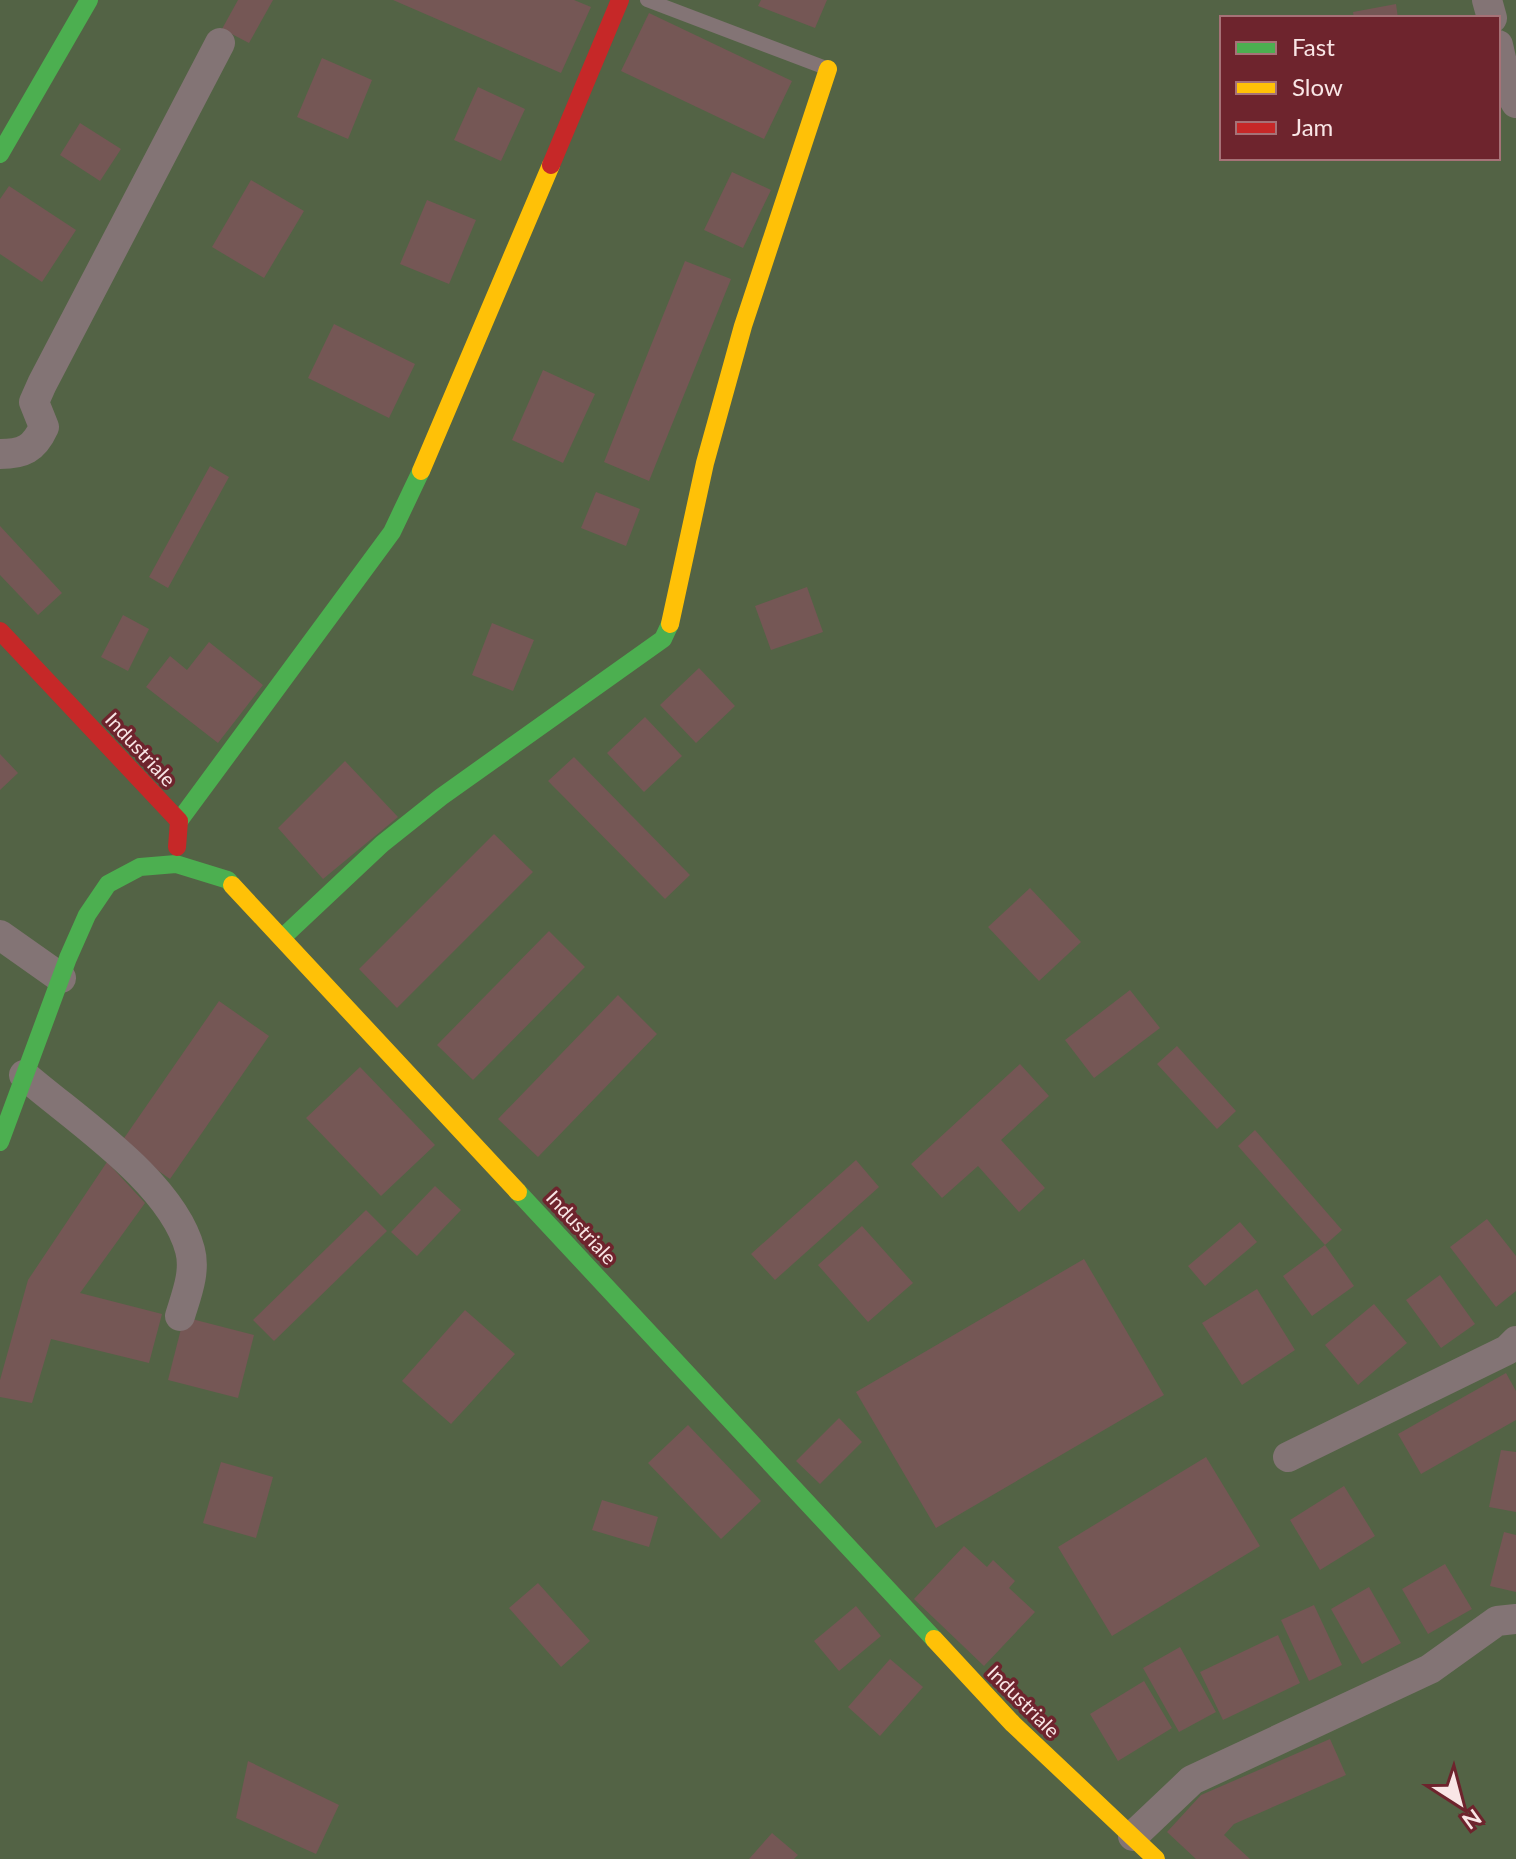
<svg xmlns="http://www.w3.org/2000/svg" width="1516" height="1859" font-family="Lato,sans-serif">
<rect width="100%" height="100%" fill="#5d353a"/>
<path fill="#536345" fill-rule="evenodd" d="M0,0h1516v1859h-1516zM1222,18h276v140h-276z"/>
<g fill="#755755">
<polygon points="238,0 273,0 249,43 222,29"/>
<polygon points="393,0 574,0 591,7 561,73"/>
<polygon points="761,0 827,0 815,28 758,6"/>
<polygon points="1396,4 1398,18 1354,18 1353,12"/>
<polygon points="649,13 792,81 764,139 621,71"/>
<polygon points="322,58 372,80 348,139 297,117"/>
<polygon points="478,87 525,109 501,161 454,140"/>
<polygon points="80,123 121,149 100,181 60,155"/>
<polygon points="732,172 771,190 743,248 704,230"/>
<polygon points="251,180 304,211 264,278 212,247"/>
<polygon points="9,186 76,230 42,282 0,254 0,199"/>
<polygon points="427,200 476,220 449,284 400,264"/>
<polygon points="685,261 731,279 649,481 604,462"/>
<polygon points="334,324 415,364 389,418 308,378"/>
<polygon points="543,370 595,394 563,463 512,440"/>
<polygon points="210,466 229,477 168,588 149,577"/>
<polygon points="596,492 640,509 626,546 581,528"/>
<polygon points="0,526 62,593 38,615 0,575"/>
<polygon points="807,587 823,632 771,650 755,606"/>
<polygon points="123,615 149,629 128,671 101,657"/>
<polygon points="492,623 534,640 513,691 472,675"/>
<polygon points="209,642 263,685 218,743 146,687 170,656 187,670"/>
<polygon points="699,668 735,706 696,743 660,705"/>
<polygon points="645,717 682,756 644,792 607,753"/>
<polygon points="0,754 18,773 0,790"/>
<polygon points="574,757 690,875 665,899 548,781"/>
<polygon points="345,761 398,817 323,879 278,828"/>
<polygon points="494,834 533,872 397,1008 359,969"/>
<polygon points="1030,888 1081,942 1039,981 988,927"/>
<polygon points="549,931 585,967 473,1080 437,1045"/>
<polygon points="1130,990 1160,1028 1094,1078 1065,1040"/>
<polygon points="618,995 657,1034 538,1157 498,1119"/>
<polygon points="219,1001 269,1036 170,1179 120,1144"/>
<polygon points="1177,1046 1236,1111 1217,1129 1157,1064"/>
<polygon points="1020,1064 1049,1096 1001,1140 1045,1188 1019,1212 978,1166 942,1198 911,1164"/>
<polygon points="360,1067 435,1145 381,1196 306,1118"/>
<polygon points="1255,1130 1342,1230 1325,1245 1238,1146"/>
<polygon points="856,1160 879,1187 775,1280 751,1254"/>
<polygon points="107,1162 145,1203 80,1293 162,1314 149,1363 51,1339 32,1403 0,1397 0,1380 28,1280"/>
<polygon points="435,1186 461,1210 417,1256 391,1232"/>
<polygon points="366,1210 387,1231 274,1341 253,1320"/>
<polygon points="1487,1219 1516,1256 1516,1291 1496,1307 1450,1247"/>
<polygon points="1240,1222 1257,1242 1205,1286 1188,1266"/>
<polygon points="862,1226 913,1283 868,1322 818,1265"/>
<polygon points="1325,1245 1354,1286 1312,1316 1283,1276"/>
<polygon points="1084,1259 1164,1395 936,1528 856,1392"/>
<polygon points="1440,1275 1475,1324 1441,1348 1406,1300"/>
<polygon points="1257,1289 1295,1350 1242,1385 1202,1323"/>
<polygon points="1374,1304 1407,1343 1358,1385 1325,1345"/>
<polygon points="465,1310 515,1354 451,1424 402,1381"/>
<polygon points="184,1317 254,1335 238,1398 168,1380"/>
<polygon points="1506,1373 1516,1391 1516,1420 1421,1474 1398,1434"/>
<polygon points="839,1418 862,1442 820,1484 796,1461"/>
<polygon points="688,1425 761,1501 721,1539 648,1463"/>
<polygon points="1501,1450 1516,1452 1516,1512 1489,1507"/>
<polygon points="1206,1457 1260,1546 1112,1636 1058,1547"/>
<polygon points="221,1462 273,1477 256,1538 203,1523"/>
<polygon points="1344,1486 1375,1536 1320,1570 1290,1520"/>
<polygon points="602,1500 658,1517 649,1547 592,1530"/>
<polygon points="1504,1532 1516,1535 1516,1592 1490,1586"/>
<polygon points="964,1546 987,1567 993,1560 1015,1581 1009,1588 1035,1612 984,1666 914,1599"/>
<polygon points="1445,1564 1472,1609 1428,1634 1402,1589"/>
<polygon points="538,1583 590,1641 561,1667 509,1608"/>
<polygon points="1369,1587 1401,1643 1362,1664 1331,1609"/>
<polygon points="1314,1605 1342,1665 1309,1681 1281,1620"/>
<polygon points="856,1606 881,1636 839,1671 814,1641"/>
<polygon points="1278,1635 1300,1683 1223,1720 1200,1672"/>
<polygon points="1180,1647 1216,1712 1179,1732 1143,1668"/>
<polygon points="890,1659 923,1687 880,1736 848,1707"/>
<polygon points="1144,1681 1172,1728 1118,1761 1090,1714"/>
<polygon points="1330,1739 1346,1775 1234,1824 1224,1835 1250,1859 1196,1859 1167,1832 1201,1795"/>
<polygon points="248,1761 339,1805 316,1854 236,1818"/>
<polygon points="772,1833 798,1855 794,1859 749,1859"/>
</g>
<g fill="none" stroke-linecap="round" stroke-linejoin="round">
<polyline stroke="#837475" stroke-width="14" points="647,0 826,68"/>
<g stroke="#837475" stroke-width="30">
<polyline points="1487,0 1492,18"/>
<polyline points="1498,45 1508,89 1516,103"/>
<path d="M0,454c23,0 34,-5 44,-27l-10,-25 8,-18 178,-341"/>
<polyline points="0,935 61,978"/>
<path d="M24,1075c52,45 148,107 166,175 6,22 -4,46 -10,66"/>
<polyline points="1288,1457 1507,1350 1516,1341"/>
<polyline points="1133,1836 1192,1780 1430,1669 1497,1621 1516,1619"/>
</g>
<g stroke="#4caf50" stroke-width="18">
<polyline points="0,154 89,0"/>
<polyline points="179,821 392,532 421,471"/>
<polyline points="283,937 382,844 441,797 663,639 670,624"/>
<polyline points="0,1142 68,958 87,915 108,884 140,867 176,864 228,880 232,885"/>
<polyline points="518,1192 934,1639"/>
</g>
<g stroke="#ffc107" stroke-width="18">
<polyline points="421,471 551,165"/>
<polyline points="670,624 705,463 743,326 828,69"/>
<polyline points="232,885 518,1192"/>
<polyline points="934,1639 1013,1724 1156,1859"/>
</g>
<g stroke="#c62828" stroke-width="18">
<polyline points="551,165 620,0"/>
<polyline points="0,631 179,821 177,847"/>
</g>
</g>
<g text-anchor="middle" dominant-baseline="central" stroke-width="7" stroke-linejoin="round" paint-order="stroke">
<g font-size="20" fill="#f9e6e6" stroke="#6e242d">
<text transform="translate(141 749) rotate(47)">Industriale</text>
<text transform="translate(582 1227) rotate(47)">Industriale</text>
<text transform="translate(1024 1701) rotate(45)">Industriale</text>
</g>
</g>
<rect x="1220" y="16" width="280" height="144" fill="#6e242d" stroke="#a67277" stroke-width="2"/>
<rect x="1236" y="42" width="40" height="12" fill="#4caf50" stroke="#a67277" stroke-width="2"/>
<text x="1292" y="56" font-size="24" fill="#f9e6e6">Fast</text>
<rect x="1236" y="82" width="40" height="12" fill="#ffc107" stroke="#a67277" stroke-width="2"/>
<text x="1292" y="96" font-size="24" fill="#f9e6e6">Slow</text>
<rect x="1236" y="122" width="40" height="12" fill="#c62828" stroke="#a67277" stroke-width="2"/>
<text x="1292" y="136" font-size="24" fill="#f9e6e6">Jam</text>
<g transform="translate(1460 1803) rotate(144)" stroke="#6e242d" stroke-width="6" paint-order="stroke">
<path d="M0-6L14 30L0 20L-14 30Z" fill="#f9e6e6"/>
<text y="-12" font-size="22" font-weight="bold" text-anchor="middle" fill="#f9e6e6">N</text>
</g>
</svg>
